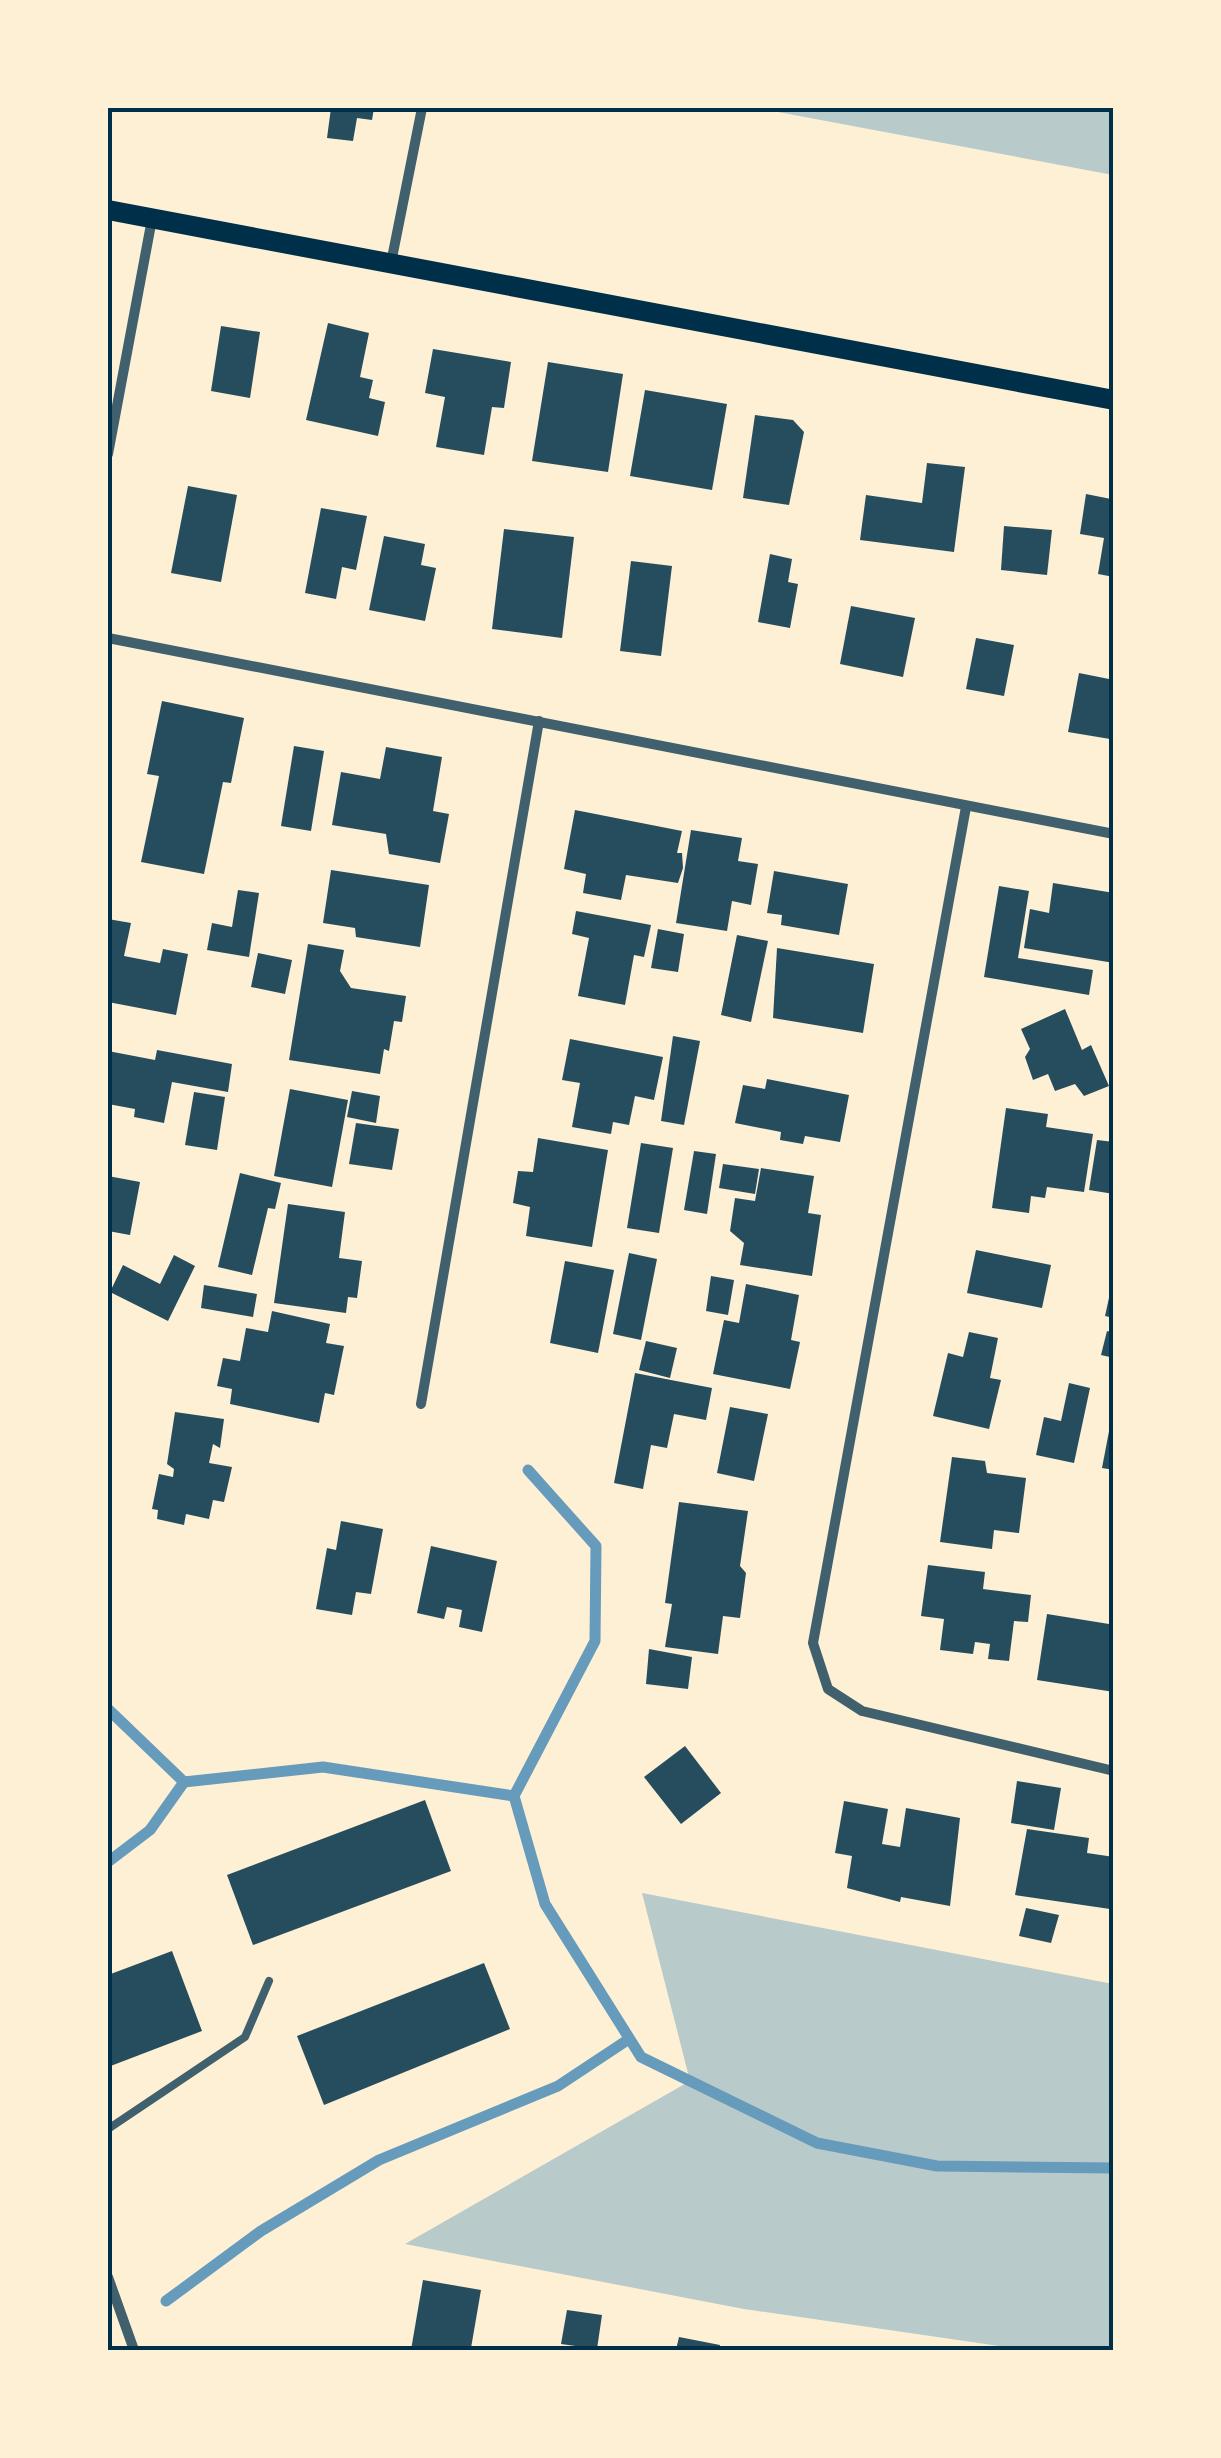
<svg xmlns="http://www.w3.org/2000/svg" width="1221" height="2458" font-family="Overpass,sans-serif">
<rect width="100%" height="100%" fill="#fdf0d5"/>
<g fill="#b9caca">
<polygon points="757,108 1113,108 1113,175"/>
<polygon points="642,1893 1113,1984 1113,2350 1020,2349 744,2309 405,2244 690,2081"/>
</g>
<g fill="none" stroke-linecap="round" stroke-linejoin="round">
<g stroke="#669bbc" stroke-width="11">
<polyline points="528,1470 596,1546 595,1641 514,1796 545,1904 641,2057 817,2143 937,2166 1114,2168"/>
<polyline points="108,1709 184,1782"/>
<polyline points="108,1862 150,1830 184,1782 323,1767 514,1796"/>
<polyline points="166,2301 261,2231 379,2160 558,2086 629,2039"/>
</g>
</g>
<g fill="#264d5e">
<polygon points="331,108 374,108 372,120 357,118 353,141 327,138"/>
<polygon points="328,323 369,333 360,377 373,380 369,398 385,402 378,436 306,420"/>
<polygon points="221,326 260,332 250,398 211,391"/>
<polygon points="433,349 511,362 504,408 492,407 484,455 436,447 445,397 425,393"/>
<polygon points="548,362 623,374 608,472 532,461"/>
<polygon points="645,390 727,404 712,490 630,476"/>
<polygon points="755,415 793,420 804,432 789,505 743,498"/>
<polygon points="927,463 965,467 954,552 860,540 866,495 922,503"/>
<polygon points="188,486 237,495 221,582 171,573"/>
<polygon points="1086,494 1111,499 1114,577 1098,574 1104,538 1080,534"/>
<polygon points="321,508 367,516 356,570 342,567 336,599 305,593"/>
<polygon points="1004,526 1052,530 1047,575 1001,570"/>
<polygon points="504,529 574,537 562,638 492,629"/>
<polygon points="384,536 425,544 421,565 436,568 425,621 369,610"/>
<polygon points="770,554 792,559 788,582 798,584 790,628 758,622"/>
<polygon points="631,561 672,566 661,656 620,651"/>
<polygon points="851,606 915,618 903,677 840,664"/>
<polygon points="976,638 1014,645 1004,696 966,689"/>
<polygon points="1079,673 1114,680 1110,739 1068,732"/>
<polygon points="162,701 244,718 231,783 223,782 204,874 141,862 159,776 147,774"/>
<polygon points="294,746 324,751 311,831 281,826"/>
<polygon points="386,747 442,757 433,811 449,814 440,863 389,854 386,834 332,825 341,772 380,779"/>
<polygon points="575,810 682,831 677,853 682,853 683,868 678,883 626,875 621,900 583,893 586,874 564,869"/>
<polygon points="691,830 742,838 738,861 758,864 751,905 732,901 727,931 676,923"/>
<polygon points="331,870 429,885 420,947 356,937 355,928 323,923"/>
<polygon points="774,871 848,884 839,935 781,925 782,915 767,913"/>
<polygon points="1053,883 1114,893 1114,963 1024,948 1030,909 1049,913"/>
<polygon points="999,886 1029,891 1018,958 1093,970 1089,995 984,977"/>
<polygon points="238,890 259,893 249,957 207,950 212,923 232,927"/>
<polygon points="576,911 651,925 644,957 634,955 625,1005 578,996 589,938 572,934"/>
<polygon points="108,919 131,923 124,956 160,963 163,949 188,954 176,1015 108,1002"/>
<polygon points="658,929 684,934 678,972 651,968"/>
<polygon points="737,935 768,941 751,1022 721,1015"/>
<polygon points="308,944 344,950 340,971 351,988 406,996 402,1022 394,1021 389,1051 384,1049 380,1074 289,1060"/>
<polygon points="777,948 874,964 863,1033 773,1018"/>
<polygon points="258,953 292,960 285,994 251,987"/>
<polygon points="1065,1009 1082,1050 1091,1045 1109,1086 1084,1096 1075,1084 1055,1091 1048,1074 1033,1080 1025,1057 1030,1049 1021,1029"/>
<polygon points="673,1036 700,1041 684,1125 661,1121"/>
<polygon points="570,1039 663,1057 654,1100 635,1096 629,1125 613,1122 611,1134 572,1127 580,1083 562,1080"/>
<polygon points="157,1050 232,1064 228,1092 172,1082 164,1123 134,1117 135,1109 108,1104 108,1051 155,1060"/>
<polygon points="767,1079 849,1095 840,1142 805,1136 803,1144 780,1140 781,1132 735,1123 743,1085 765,1089"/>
<polygon points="290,1089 348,1100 332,1187 274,1176"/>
<polygon points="352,1091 380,1096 376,1123 347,1117"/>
<polygon points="194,1092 225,1097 217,1150 185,1145"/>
<polygon points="1006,1108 1048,1114 1046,1127 1093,1134 1084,1192 1047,1187 1045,1198 1031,1196 1029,1213 992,1208"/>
<polygon points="356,1123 399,1129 392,1170 349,1164"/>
<polygon points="538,1138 608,1150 592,1247 526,1236 530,1207 513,1203 518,1171 533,1172"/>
<polygon points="1097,1140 1114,1142 1114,1194 1089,1190"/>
<polygon points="641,1143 673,1148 659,1233 627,1228"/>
<polygon points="694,1151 716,1154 707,1214 684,1210"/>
<polygon points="723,1164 759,1169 755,1194 719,1188"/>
<polygon points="761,1168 814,1176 808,1213 821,1215 812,1276 740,1265 744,1243 730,1231 735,1198 755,1201"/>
<polygon points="240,1173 281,1183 275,1209 268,1208 252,1275 218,1267"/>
<polygon points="108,1176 140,1182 130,1235 108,1231"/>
<polygon points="288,1204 345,1212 339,1258 362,1261 357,1298 348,1297 346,1313 274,1303"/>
<polygon points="976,1250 1051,1265 1042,1308 967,1293"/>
<polygon points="629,1253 657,1259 641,1340 613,1334"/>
<polygon points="174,1255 195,1266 168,1321 110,1292 123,1265 160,1284"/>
<polygon points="565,1261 614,1270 598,1353 550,1343"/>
<polygon points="711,1276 734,1280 728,1315 706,1311"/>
<polygon points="746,1284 799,1295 791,1340 800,1342 790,1389 713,1374 724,1320 739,1323"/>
<polygon points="1112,1284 1114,1284 1114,1318 1105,1316"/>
<polygon points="204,1285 257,1294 253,1317 201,1308"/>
<polygon points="272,1311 330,1324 326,1343 344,1346 334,1395 325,1393 319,1423 230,1404 232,1389 217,1386 223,1358 240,1361 246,1328 268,1332"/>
<polygon points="1107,1331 1114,1333 1114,1358 1101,1355"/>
<polygon points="969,1332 998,1338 990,1378 1001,1380 989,1429 933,1416 948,1353 963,1357"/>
<polygon points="646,1341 677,1348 670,1378 639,1370"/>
<polygon points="635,1373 712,1388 706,1420 674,1414 667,1448 651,1445 643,1489 614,1483"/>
<polygon points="1069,1383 1090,1388 1074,1463 1036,1455 1044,1417 1061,1421"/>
<polygon points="730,1407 768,1414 754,1481 717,1473"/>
<polygon points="175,1412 224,1419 220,1448 213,1444 209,1463 232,1467 224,1502 213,1500 209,1519 186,1514 184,1525 157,1519 158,1510 152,1509 159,1474 173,1477 174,1469 167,1464"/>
<polygon points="1110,1426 1114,1427 1114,1470 1102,1468"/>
<polygon points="952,1457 985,1461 987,1473 1026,1478 1019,1533 994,1530 992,1549 940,1542"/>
<polygon points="679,1502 748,1511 740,1566 746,1573 740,1618 723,1616 718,1654 665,1647 672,1604 665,1603"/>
<polygon points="341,1521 383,1529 371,1594 356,1592 352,1615 316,1609 327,1548 336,1550"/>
<polygon points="431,1546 497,1561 482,1632 459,1627 462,1610 447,1607 444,1619 417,1613"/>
<polygon points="928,1565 985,1572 983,1589 1031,1595 1028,1622 1014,1621 1009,1661 988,1659 990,1644 975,1642 973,1654 940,1650 944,1619 921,1616"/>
<polygon points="1111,1612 1114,1692 1037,1680 1047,1614 1109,1624"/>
<polygon points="649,1649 692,1657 688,1689 646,1684"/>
<polygon points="685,1746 721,1793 681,1824 644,1777"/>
<polygon points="1017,1781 1061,1788 1054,1830 1011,1823"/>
<polygon points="425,1800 451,1871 253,1945 227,1875"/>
<polygon points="844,1801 888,1809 882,1844 900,1847 906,1808 960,1818 950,1906 901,1897 900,1902 847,1888 852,1856 835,1853"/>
<polygon points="1027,1829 1089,1838 1087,1853 1114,1857 1110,1909 1015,1895"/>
<polygon points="1026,1908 1059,1915 1051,1943 1019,1936"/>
<polygon points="172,1951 202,2031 108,2067 108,1975"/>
<polygon points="484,1963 510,2029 324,2105 297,2036"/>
<polygon points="423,2280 481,2290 471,2348 411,2350"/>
<polygon points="567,2310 602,2315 597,2349 561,2344"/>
<polygon points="679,2337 720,2345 719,2350 676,2350"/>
</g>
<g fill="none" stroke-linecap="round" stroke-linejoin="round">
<polyline stroke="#3f606c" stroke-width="8" points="108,2129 245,2037 269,1981"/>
<g stroke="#3f606c" stroke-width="10">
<polyline points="391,263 422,108"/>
<polyline points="108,454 152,219"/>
<polyline points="108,638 1114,834"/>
<polyline points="966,807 813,1643 828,1689 862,1711 1114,1771"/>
<polyline points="421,1404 539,721"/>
<polyline points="108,2277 134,2350"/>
</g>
<polyline stroke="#003049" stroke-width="20" points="108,210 1114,400"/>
</g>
<rect width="1221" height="2458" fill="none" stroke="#fdf0d5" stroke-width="220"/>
<rect x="110" y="110" width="1001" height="2238" fill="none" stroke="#003049" stroke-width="4"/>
</svg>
